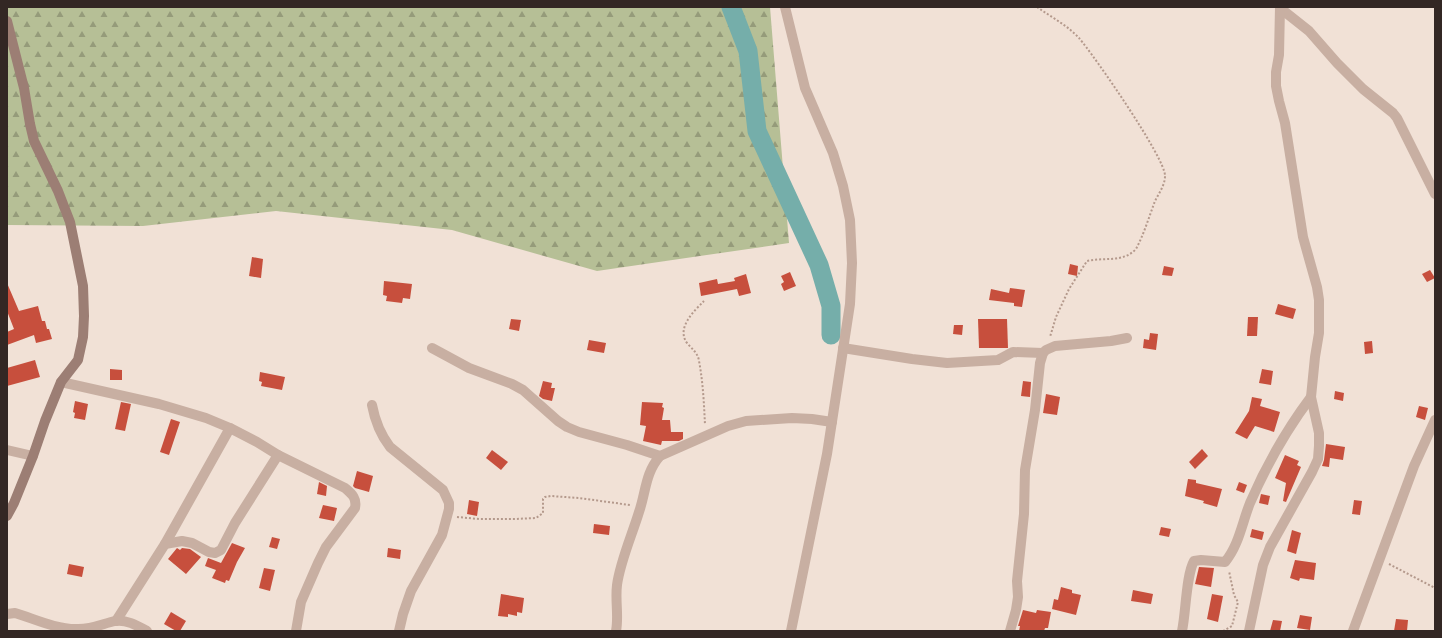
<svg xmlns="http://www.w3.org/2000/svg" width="1442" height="638" font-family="'IBM Plex Sans',sans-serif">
<defs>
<pattern id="forest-firs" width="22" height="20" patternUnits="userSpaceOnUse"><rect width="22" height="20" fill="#b6bf96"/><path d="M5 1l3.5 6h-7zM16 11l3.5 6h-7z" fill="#959b7a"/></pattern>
</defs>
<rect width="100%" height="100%" fill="#f1e1d6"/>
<polygon fill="url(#forest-firs)" points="7,7 770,7 789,243 597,271 452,230 276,211 143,226 7,225"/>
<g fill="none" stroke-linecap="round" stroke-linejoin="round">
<polyline stroke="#75aeaa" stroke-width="19" points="731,7 748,51 757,131 819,265 831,306 831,335"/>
</g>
<g fill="#c74f3d">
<polygon points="252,257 263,259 261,278 249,276"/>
<polygon points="1070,264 1078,266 1077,276 1068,274"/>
<polygon points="1164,266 1174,268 1172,276 1162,275"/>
<polygon points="1430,270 1435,278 1427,282 1422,274"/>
<polygon points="790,272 796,286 784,291 781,284 784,282 781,276"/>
<polygon points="746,274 751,293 739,296 737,289 701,296 699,283 717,279 718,284 735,281 734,278"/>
<polygon points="384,281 412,284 410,299 403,298 402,303 386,301 387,296 383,295"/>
<polygon points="7,283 19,311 38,306 42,321 45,321 47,329 49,329 52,339 36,343 34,335 7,345 7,332 14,329 7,311"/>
<polygon points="1010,288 1025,290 1022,307 1014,306 1014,303 989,300 991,289 1009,293"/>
<polygon points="1278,304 1296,309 1293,319 1275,314"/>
<polygon points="1248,317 1258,317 1257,336 1247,336"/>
<polygon points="511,319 521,320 519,331 509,329"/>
<polygon points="978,319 1007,319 1008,348 979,348"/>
<polygon points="954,325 963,325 962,335 953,334"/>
<polygon points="1150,333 1158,334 1156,350 1143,348 1144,339 1149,340"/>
<polygon points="589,340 606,343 604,353 587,350"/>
<polygon points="1372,341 1373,353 1365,354 1364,342"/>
<polygon points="35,360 40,377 7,386 7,368"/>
<polygon points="110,369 122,370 122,380 110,380"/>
<polygon points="1262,369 1273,371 1271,385 1259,383"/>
<polygon points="260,372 285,377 282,390 261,386 262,382 259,381"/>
<polygon points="543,381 552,383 551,388 555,388 552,401 543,399 539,396"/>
<polygon points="1023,381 1031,382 1030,397 1021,396"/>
<polygon points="1335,391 1344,393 1343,401 1334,399"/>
<polygon points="1046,394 1060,397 1057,415 1043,413"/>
<polygon points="1252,397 1262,399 1260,406 1280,412 1274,432 1255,426 1247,439 1235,433 1249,411"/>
<polygon points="75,401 88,404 85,420 74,418 75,413 73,412"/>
<polygon points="121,402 131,404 125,431 115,429"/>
<polygon points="642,402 663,403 662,407 664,408 662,420 670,420 671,432 683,432 683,439 679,441 662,441 661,445 643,441 646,426 640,425"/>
<polygon points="1419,406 1428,408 1425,420 1416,417"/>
<polygon points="171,419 180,422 169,455 160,452"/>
<polygon points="1326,444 1345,447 1343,460 1330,458 1329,467 1322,466 1324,460"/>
<polygon points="1202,449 1208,456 1195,469 1189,462"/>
<polygon points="492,450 508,462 501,470 486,458"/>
<polygon points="1285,455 1299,461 1297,465 1301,467 1286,502 1283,501 1286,483 1275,478"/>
<polygon points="357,471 373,476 369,492 355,488 353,486"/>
<polygon points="1188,479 1196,480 1196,483 1222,489 1217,507 1203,503 1204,501 1185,496"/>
<polygon points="319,482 327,486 326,496 317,494"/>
<polygon points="1239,482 1247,485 1244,493 1236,490"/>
<polygon points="1261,494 1270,496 1268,505 1259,503"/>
<polygon points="469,500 479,502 477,516 467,514"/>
<polygon points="1354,500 1362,501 1360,515 1352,514"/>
<polygon points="323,505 337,508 334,521 319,518"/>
<polygon points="594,524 610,526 609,535 593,533"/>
<polygon points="1161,527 1171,529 1169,537 1159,535"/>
<polygon points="1252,529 1264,532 1262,540 1250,537"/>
<polygon points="1292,530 1301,533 1296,554 1287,551"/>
<polygon points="272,537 280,539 277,549 269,547"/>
<polygon points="232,543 245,548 237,562 229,581 226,580 225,583 212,578 216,570 205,566 208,558 221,563"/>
<polygon points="177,548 180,550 182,548 190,549 201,557 186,574 168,559"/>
<polygon points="388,548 401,550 400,559 387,557"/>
<polygon points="1295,560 1316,563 1314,580 1300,578 1299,581 1290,578"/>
<polygon points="69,564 84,567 82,577 67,574"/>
<polygon points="1199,567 1214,568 1211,587 1195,584"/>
<polygon points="264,568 275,570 270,591 259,588"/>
<polygon points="1061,587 1072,590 1072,593 1081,595 1076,615 1052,609 1054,599 1058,600"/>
<polygon points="1133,590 1153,594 1151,604 1131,601"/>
<polygon points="501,594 524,598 522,613 517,612 517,616 508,614 508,617 498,616"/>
<polygon points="1212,594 1223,596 1218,622 1207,619"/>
<polygon points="1023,610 1036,613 1037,610 1051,612 1048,628 1045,628 1044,631 1019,631 1020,626 1018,626"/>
<polygon points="171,612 186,621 180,631 176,631 164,624"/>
<polygon points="1300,615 1312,617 1310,630 1297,628"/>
<polygon points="1396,619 1408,620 1407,631 1394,631"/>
<polygon points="1273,620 1282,621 1280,631 1270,631"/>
</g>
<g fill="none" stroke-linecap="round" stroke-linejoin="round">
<g stroke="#b4998c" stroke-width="2" stroke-dasharray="2 2" stroke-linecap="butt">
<path d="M1037,7c14,10 30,18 42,31 14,16 87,121 86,138 0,9 -6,17 -10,25 -6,16 -11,33 -19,48 -13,14 -32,8 -49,12l-18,28 -13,28 -6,20"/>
<path d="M704,301c-10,10 -28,27 -17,42 5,6 11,10 12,18 4,21 5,43 6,64"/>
<polyline points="457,517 479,519 515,519 536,518 543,513 543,499 545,497 551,496 579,498 630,505"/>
<polyline points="1389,564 1435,588"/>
<polyline points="1223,631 1232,626 1238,602 1234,595 1229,571"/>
</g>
<g stroke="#c8afa2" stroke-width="10">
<polyline points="785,7 805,88 833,153 843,186 850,220 852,263 850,304 827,454 791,631"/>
<polyline points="1280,8 1309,31 1337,63 1363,89 1393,113 1397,118 1435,194"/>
<polyline points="432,348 469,368 512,384 523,390 558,421 567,427 579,432 627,445 660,456"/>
<polyline points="843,348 912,359 947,363 998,360 1013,352 1043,353"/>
<path d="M61,382l98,22 47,14 24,10 27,14 21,13 67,33c7,6 12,10 10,20l-29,39 -8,16 -17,39 -5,29"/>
<path d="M372,405c3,16 8,29 18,42l53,43 6,13v6l-7,26 -31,56 -8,23 -4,17"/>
<polyline points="7,450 33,456"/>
<polyline points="165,544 182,541 192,543 209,552 215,553 221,550 235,523 278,455"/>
<path d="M7,614l8,-1c20,6 40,16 61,16 14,1 26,-5 39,-8 11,-2 23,5 32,10"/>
<polyline points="116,621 165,544 230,428"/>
<path d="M616,631c3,-15 -1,-30 1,-46 3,-23 15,-50 22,-73 7,-20 6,-39 21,-56l68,-30 18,-5 46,-3 20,1 20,3"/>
<polyline points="1010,631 1016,610 1018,597 1017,581 1024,514 1025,470 1035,410 1040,363 1043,353 1046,350 1055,346 1111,341 1127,338"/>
<path d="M1182,631c4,-18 4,-56 12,-70l7,-1 24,2c14,-17 17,-39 25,-59 16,-37 37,-74 61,-106"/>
<polyline points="1249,631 1263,565 1270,547 1312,472 1318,459 1319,446 1319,433 1311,397 1315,357 1319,333 1319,300 1317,287 1303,237 1285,123 1279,101 1276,86 1276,72 1279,55 1280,7"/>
<polyline points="1353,631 1414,466 1435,420"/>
</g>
<polyline stroke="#9c7e74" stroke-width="10" points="7,21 24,88 30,124 34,141 58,191 70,222 83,286 84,316 83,337 78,360 61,382 45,421 33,456 14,503 7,516"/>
</g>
<rect width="1442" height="638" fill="none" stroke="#332724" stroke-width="16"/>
</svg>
